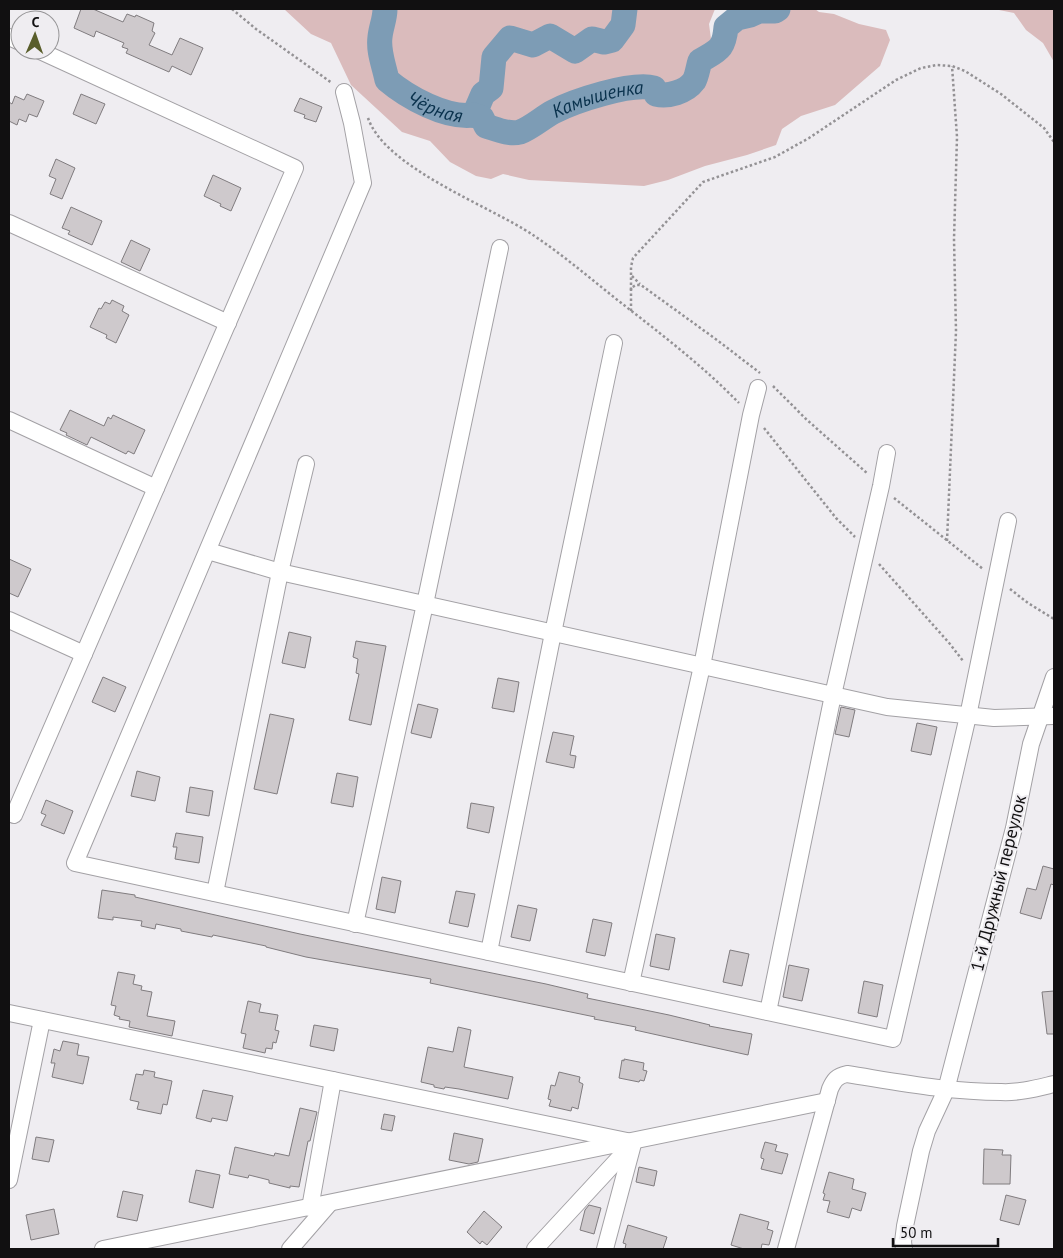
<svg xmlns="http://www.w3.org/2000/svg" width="1063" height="1258" font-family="'PT Sans',sans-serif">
<rect width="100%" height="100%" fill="#efedf1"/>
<g fill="#dabbbc">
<path d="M284,9h431l-6,15 2,15 -2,7 -8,8 -1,7c18,-11 24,-11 26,-34 26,-20 57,-18 89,-18l4,3 15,2 25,10 27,6 4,10 -10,26 -45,39 -34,11 -19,13 -6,16 -29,10 -42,11 -37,14 -24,6 -115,-6 -26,-6 -12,5 -15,-3 -26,-14 -20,-21 -28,-9 -51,-47 -20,-42 -20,-9z"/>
<polygon points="994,9 1054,9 1054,62 1043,43 1026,30 1014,13"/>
</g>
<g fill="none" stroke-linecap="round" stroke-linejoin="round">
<g stroke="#7d9cb5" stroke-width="25">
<path id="s1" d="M385,9c0,10 -4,18 -5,28 -2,15 4,28 7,43 20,17 59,39 87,35l9,-21 8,-6 3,-31 16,-19 23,7 17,-9 25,15 17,-12 12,3 8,-2 11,-15 2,-16"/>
<path id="s2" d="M474,115l8,3 4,8c10,3 23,9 34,6 11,-4 22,-14 33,-20 21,-11 78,-30 101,-24l2,6c12,3 30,-2 38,-13 3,-5 4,-14 6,-20 18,-11 24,-11 26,-34l11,-9 13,-3 9,-4h16l3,-2"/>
</g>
</g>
<g fill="#cec9cc" stroke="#807c7f">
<polygon points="81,9 93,9 123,22 127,14 135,17 136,15 154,23 152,31 155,33 149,45 172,55 180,38 203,48 191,75 172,66 169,72 126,53 128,49 122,47 124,43 96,31 94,37 74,28"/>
<polygon points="27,94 44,101 37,117 29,114 26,122 19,119 17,125 9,121 9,102 12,104 15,96 24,100"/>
<polygon points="81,94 105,104 96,124 73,114"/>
<polygon points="300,98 322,107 316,122 304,118 305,115 294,111"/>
<polygon points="56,159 75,168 62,199 50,194 56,179 49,176"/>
<polygon points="213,175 241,188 231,211 220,206 221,204 204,196"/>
<polygon points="71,207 102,221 92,245 68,234 70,231 62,228"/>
<polygon points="131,240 150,249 140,271 121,262"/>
<polygon points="112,300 124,306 122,311 129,315 116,343 106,338 107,335 90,327 99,308 101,309 105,302 110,304"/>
<polygon points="70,410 104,426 108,417 111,419 113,415 145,430 134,454 128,451 126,454 91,437 87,445 66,435 67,433 60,430"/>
<polygon points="9,559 31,569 18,597 9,593"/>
<polygon points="289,632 311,637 305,668 282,663"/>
<polygon points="356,641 386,646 371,725 349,720 359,674 356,673 358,659 353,657"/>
<polygon points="103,677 126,687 115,712 92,702"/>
<polygon points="498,678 519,682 514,712 492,708"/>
<polygon points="418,704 438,709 431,738 411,733"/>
<polygon points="841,707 855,710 849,737 835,734"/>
<polygon points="270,714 294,719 277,794 254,789"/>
<polygon points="917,723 937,727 931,755 911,751"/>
<polygon points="553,732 574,736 570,755 576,756 574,768 546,762"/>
<polygon points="137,771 160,777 155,801 131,796"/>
<polygon points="337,773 358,777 353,807 331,803"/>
<polygon points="190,787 213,791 209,816 186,812"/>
<polygon points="46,800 73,811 64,834 41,825 46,815 41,813"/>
<polygon points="471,803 494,807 489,833 467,828"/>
<polygon points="176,833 203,837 199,863 175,859 177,847 173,847"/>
<polygon points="1043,866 1054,869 1054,885 1051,884 1041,919 1020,913 1027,888 1036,890"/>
<polygon points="382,877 401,881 395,913 376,909"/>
<polygon points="102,890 135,895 135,897 300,934 546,984 588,994 587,998 669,1015 710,1025 709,1026 752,1034 748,1055 635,1030 636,1027 594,1019 595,1017 430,983 431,979 306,957 266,947 266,946 213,935 212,937 181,931 181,929 156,924 155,929 141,926 142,921 113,917 113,920 98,918"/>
<polygon points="456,891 475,894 468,927 449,923"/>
<polygon points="518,905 537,909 530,941 511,937"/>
<polygon points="593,919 612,923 605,956 586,952"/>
<polygon points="656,934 675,938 669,970 650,966"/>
<polygon points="730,950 749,954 742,986 723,982"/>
<polygon points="789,965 809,969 802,1001 783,997"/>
<polygon points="118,972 135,975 133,984 142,986 141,990 152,992 147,1016 175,1021 172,1036 129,1027 130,1021 119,1019 120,1017 114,1015 116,1006 111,1005"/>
<polygon points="864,981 883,985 877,1017 858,1013"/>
<polygon points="1054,991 1054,1034 1047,1034 1042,992"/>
<polygon points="248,1001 261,1004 259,1012 278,1015 275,1030 279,1031 276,1043 273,1042 272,1049 266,1048 265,1053 243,1048 246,1034 241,1033"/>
<polygon points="314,1025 338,1029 334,1051 310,1046"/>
<polygon points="458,1027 471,1030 464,1067 513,1077 508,1099 459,1089 445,1087 444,1089 434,1087 434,1085 421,1082 428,1047 453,1052"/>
<polygon points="63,1041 79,1044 77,1055 89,1057 83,1084 52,1077 55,1063 51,1063 54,1049 60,1051"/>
<polygon points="624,1059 644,1063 643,1070 647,1071 644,1081 640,1080 639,1082 619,1078 622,1060 624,1061"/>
<polygon points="144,1070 155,1072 154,1077 172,1081 167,1105 163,1104 161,1114 137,1109 139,1102 130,1100 136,1074 143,1075"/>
<polygon points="559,1072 580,1077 579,1082 583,1084 578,1109 572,1107 571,1111 549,1106 551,1100 548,1099 551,1085 555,1086"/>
<polygon points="203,1090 233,1096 227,1121 212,1118 211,1122 196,1118"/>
<polygon points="300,1108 317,1112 310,1141 308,1141 299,1187 290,1186 290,1188 269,1183 269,1180 249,1175 248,1178 229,1174 235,1147 274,1156 275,1153 289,1156"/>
<polygon points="384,1114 395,1116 392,1131 381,1129"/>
<polygon points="454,1133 483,1139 478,1162 469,1164 449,1160"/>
<polygon points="36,1137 54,1140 49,1162 32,1159"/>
<polygon points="765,1142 777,1145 775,1151 788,1154 782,1174 761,1169 764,1159 761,1158 761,1155"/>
<polygon points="984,1149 1003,1150 1002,1155 1011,1155 1010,1184 983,1184"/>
<polygon points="639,1167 657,1171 654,1186 636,1182"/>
<polygon points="196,1170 220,1175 213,1208 189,1202"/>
<polygon points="829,1172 854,1179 852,1189 866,1193 861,1211 852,1208 849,1218 827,1212 830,1201 823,1200 825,1194 823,1193"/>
<polygon points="123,1191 143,1195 137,1221 117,1217"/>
<polygon points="1006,1195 1026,1200 1019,1225 1000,1220"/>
<polygon points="589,1205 601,1208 594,1234 580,1230 585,1210"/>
<polygon points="54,1209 59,1234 31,1240 26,1215"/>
<polygon points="484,1211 502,1227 487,1245 482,1241 480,1244 467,1232"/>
<polygon points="740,1214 769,1222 767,1229 773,1231 769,1245 762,1244 761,1249 744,1249 731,1245"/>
<polygon points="628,1225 667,1237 663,1249 625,1249 626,1244 623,1243"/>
</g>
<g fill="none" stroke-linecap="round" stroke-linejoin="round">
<defs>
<g id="minor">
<polyline points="9,37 20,42"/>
<polyline points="344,92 352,123 363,183 75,863 893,1039 968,716 1008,521"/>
<polyline points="9,223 228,323"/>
<polyline points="9,420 156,488"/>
<polyline points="208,551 280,572 887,707 994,718 1054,716"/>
<polyline points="9,620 84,654"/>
<polyline points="9,812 14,815 295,168 38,50"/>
<polyline points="215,893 280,572 306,464"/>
<polyline points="355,924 425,604 500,248"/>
<polyline points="489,952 553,633 614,343"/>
<polyline points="631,983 702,666 751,415 758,388"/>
<polyline points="768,1012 833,695 881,486 887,453"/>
<polyline points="9,1013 627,1141"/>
<polyline points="9,1180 42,1020"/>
<polyline points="310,1208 333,1080"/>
<polyline points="103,1249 827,1101"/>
<polyline points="290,1249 329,1204"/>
<polyline points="535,1249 634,1142"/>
<polyline points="605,1249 633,1144"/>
<path d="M786,1249l44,-160c4,-9 7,-13 17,-15 51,8 102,18 154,18 18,1 36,-4 53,-8"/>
<polyline points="904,1249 903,1242 905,1226 921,1151 927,1131 946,1090 1014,828 1031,744 1054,677"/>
</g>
</defs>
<use href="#minor" stroke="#a3a1a5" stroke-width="18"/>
<g stroke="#949295" stroke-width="2.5" stroke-dasharray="2.5 2.5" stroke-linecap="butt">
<polyline points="232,9 256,29 332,83"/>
<path d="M368,118c17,50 122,88 165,117 30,20 58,44 87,67 41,32 83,64 119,101"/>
<polyline points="632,276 640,284"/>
<polyline points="631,290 631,267 633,258 703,182 775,157 809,138 896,80 921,68 937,65 952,66 965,71 1001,94 1044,128 1054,142"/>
<polyline points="631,311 631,288 636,285 641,285 717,340 760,373"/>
<polyline points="773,386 806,419 868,474"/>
<polyline points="764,428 836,518 855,537"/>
<polyline points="894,498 983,569"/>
<polyline points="947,541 956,331 954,239 957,137 952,66"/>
<polyline points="879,564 950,644 963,661"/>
<polyline points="1010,589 1028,603 1054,619"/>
</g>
<use href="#minor" stroke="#fff" stroke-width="16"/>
</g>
<g text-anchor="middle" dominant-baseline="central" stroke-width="4" stroke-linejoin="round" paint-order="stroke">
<g font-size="18" fill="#111011" stroke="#efedf1">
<text transform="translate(998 883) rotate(-76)">1-й Дружный переулок</text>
</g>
<g font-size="19" font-style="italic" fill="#09314c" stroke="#efedf1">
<text stroke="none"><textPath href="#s1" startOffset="128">Чёрная</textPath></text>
<text stroke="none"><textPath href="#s2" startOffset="138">Камышенка</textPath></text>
</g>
</g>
<rect width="1063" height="1258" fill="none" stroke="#111011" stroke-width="20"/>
<g transform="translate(35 35) rotate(2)"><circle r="24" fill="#efedf1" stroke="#969597"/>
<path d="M0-4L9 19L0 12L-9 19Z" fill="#595e2b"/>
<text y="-8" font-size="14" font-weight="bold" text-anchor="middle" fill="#111011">С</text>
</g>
<path d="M893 1238v8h105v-8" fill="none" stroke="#111011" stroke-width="2.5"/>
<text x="900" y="1238" font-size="15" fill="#111011" stroke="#efedf1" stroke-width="4" paint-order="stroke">50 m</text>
</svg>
